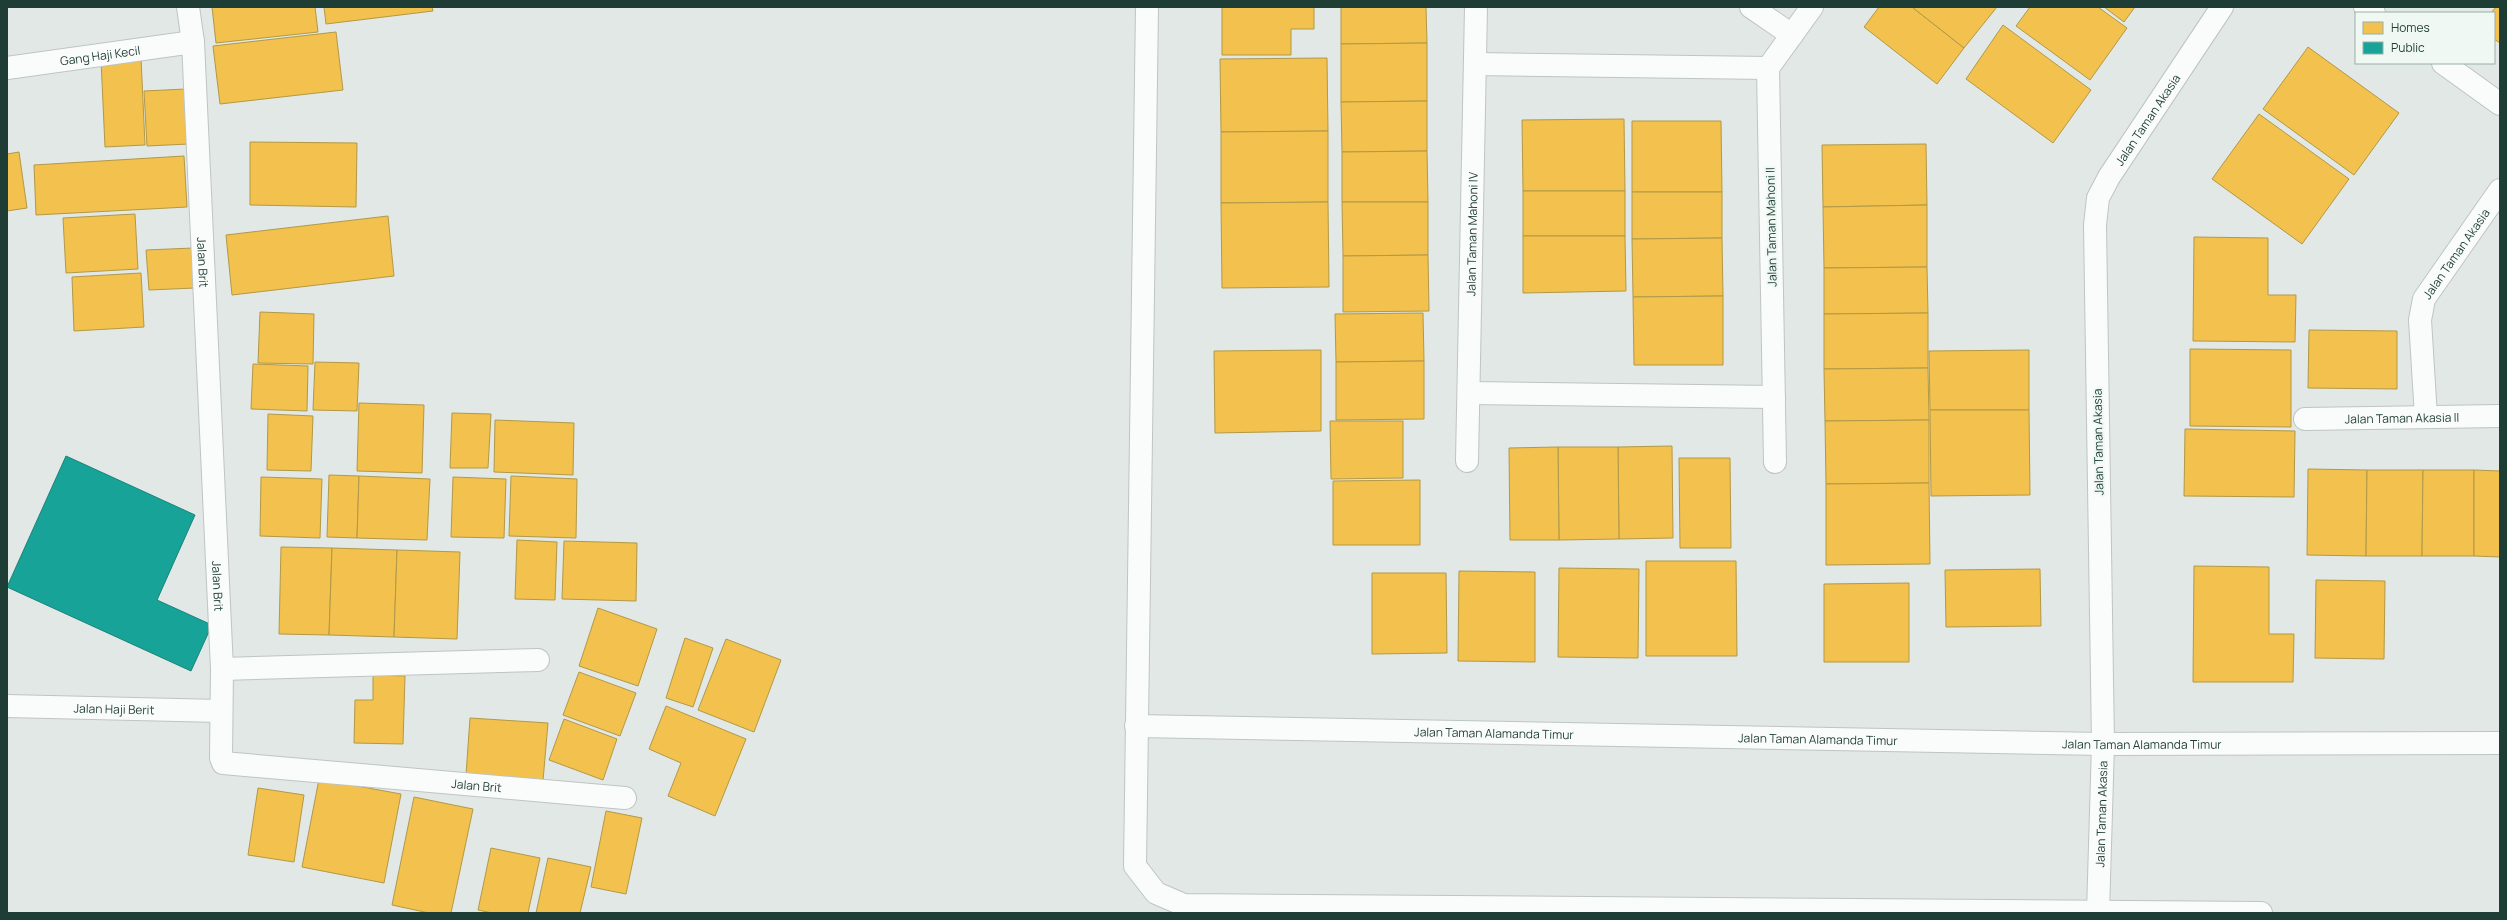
<svg xmlns="http://www.w3.org/2000/svg" width="2507" height="920" font-family="Manrope,sans-serif">
<rect width="100%" height="100%" fill="#e1e8e5"/>
<g fill="#f2c14e" stroke="#b29946">
<polygon points="212,7 315,7 318,32 216,43"/>
<polygon points="324,7 432,7 433,11 326,24"/>
<polygon points="1222,7 1314,7 1314,29 1291,29 1291,55 1222,55"/>
<polygon points="1341,7 1426,7 1427,43 1341,44"/>
<polygon points="1879,7 1912,7 1964,48 1937,84 1864,27"/>
<polygon points="1912,7 1997,7 1964,48"/>
<polygon points="2030,7 2098,7 2127,28 2090,80 2016,26"/>
<polygon points="2104,7 2135,7 2124,22"/>
<polygon points="2496,7 2500,7 2500,43 2494,39 2494,13 2491,13"/>
<polygon points="2003,25 2091,90 2053,143 1966,79"/>
<polygon points="336,32 343,90 220,104 213,46"/>
<polygon points="1427,43 1427,101 1341,102 1341,44"/>
<polygon points="2308,47 2399,113 2354,175 2263,109"/>
<polygon points="141,58 145,145 105,147 101,60"/>
<polygon points="1327,58 1328,131 1221,132 1220,59"/>
<polygon points="186,89 189,144 147,146 144,91"/>
<polygon points="1427,101 1427,151 1342,152 1341,102"/>
<polygon points="2259,114 2349,179 2302,244 2212,179"/>
<polygon points="1624,119 1625,191 1523,191 1522,120"/>
<polygon points="1632,121 1721,121 1722,192 1632,192"/>
<polygon points="1328,131 1328,202 1221,203 1221,132"/>
<polygon points="250,142 357,143 356,207 250,205"/>
<polygon points="1926,144 1927,205 1823,207 1822,145"/>
<polygon points="1427,151 1428,202 1342,202 1342,152"/>
<polygon points="19,152 27,208 7,211 7,154"/>
<polygon points="184,156 187,207 36,215 34,165"/>
<rect x="1523" y="191" width="102" height="45"/>
<polygon points="1632,192 1722,192 1722,238 1632,239"/>
<polygon points="1328,202 1329,287 1222,288 1221,203"/>
<polygon points="1342,202 1428,202 1428,255 1343,256"/>
<polygon points="1927,205 1927,267 1824,268 1823,207"/>
<polygon points="135,214 138,269 66,273 63,218"/>
<polygon points="388,216 394,276 232,295 226,235"/>
<polygon points="1523,236 1625,236 1626,291 1523,293"/>
<polygon points="2194,237 2268,238 2268,295 2296,295 2295,342 2193,341"/>
<polygon points="1722,238 1723,296 1633,297 1632,239"/>
<polygon points="193,248 195,288 149,290 146,250"/>
<polygon points="1428,255 1429,311 1343,312 1343,256"/>
<polygon points="1927,267 1928,313 1824,314 1824,268"/>
<polygon points="141,273 144,327 74,331 72,277"/>
<polygon points="1723,296 1723,365 1634,365 1633,297"/>
<polygon points="260,312 314,314 313,364 258,363"/>
<polygon points="1423,313 1424,361 1336,362 1335,314"/>
<polygon points="1928,313 1928,368 1824,369 1824,314"/>
<polygon points="2309,330 2397,331 2397,389 2308,388"/>
<polygon points="2190,349 2291,350 2291,427 2190,426"/>
<polygon points="1321,350 1321,431 1215,433 1214,351"/>
<polygon points="2029,350 2029,410 1930,410 1929,351"/>
<polygon points="1424,361 1424,419 1336,420 1336,362"/>
<polygon points="315,362 359,363 357,411 313,410"/>
<polygon points="253,364 308,366 307,411 251,409"/>
<polygon points="1928,368 1929,420 1825,421 1824,369"/>
<polygon points="359,403 424,405 422,473 357,471"/>
<polygon points="1930,410 2029,410 2030,495 1931,496"/>
<polygon points="452,413 491,414 488,468 450,468"/>
<polygon points="268,414 313,416 311,471 267,470"/>
<polygon points="495,420 574,423 573,475 494,472"/>
<polygon points="1929,420 1929,483 1826,484 1825,421"/>
<polygon points="1330,421 1403,421 1403,478 1331,479"/>
<polygon points="2185,429 2295,431 2294,497 2184,496"/>
<polygon points="1672,446 1673,538 1619,539 1618,447"/>
<polygon points="1558,447 1618,447 1619,539 1559,540"/>
<polygon points="1558,447 1559,540 1510,540 1509,448"/>
<polygon points="1679,458 1730,458 1731,548 1680,548"/>
<polygon points="2308,469 2367,470 2366,556 2307,555"/>
<polygon points="2367,470 2423,470 2422,556 2366,556"/>
<polygon points="2423,470 2474,470 2474,556 2422,556"/>
<polygon points="2474,470 2500,471 2500,557 2474,556"/>
<polygon points="329,475 359,476 357,538 327,537"/>
<polygon points="359,476 430,479 427,540 357,538"/>
<polygon points="511,476 577,479 576,538 509,536"/>
<polygon points="261,477 322,479 320,538 260,536"/>
<polygon points="453,477 506,479 504,538 451,537"/>
<polygon points="1420,480 1420,545 1333,545 1333,481"/>
<polygon points="1929,483 1930,564 1826,565 1826,484"/>
<polygon points="517,540 557,542 555,600 515,599"/>
<polygon points="564,541 637,543 636,601 562,599"/>
<polygon points="281,547 332,548 329,635 279,634"/>
<polygon points="332,548 397,550 394,637 329,635"/>
<polygon points="397,550 460,552 457,639 394,637"/>
<polygon points="1646,561 1736,561 1737,656 1646,656"/>
<polygon points="2194,566 2269,567 2269,634 2294,634 2293,682 2193,682"/>
<polygon points="1559,568 1639,569 1638,658 1558,657"/>
<polygon points="2040,569 2041,626 1946,627 1945,570"/>
<polygon points="1459,571 1535,572 1535,662 1458,661"/>
<polygon points="1372,573 1446,573 1447,653 1372,654"/>
<polygon points="2316,580 2385,581 2384,659 2315,658"/>
<polygon points="1909,583 1909,662 1824,662 1824,584"/>
<polygon points="598,608 657,629 638,686 579,666"/>
<polygon points="685,638 713,648 693,707 666,698"/>
<polygon points="726,639 781,660 754,732 698,710"/>
<polygon points="579,672 636,693 620,736 563,715"/>
<polygon points="373,675 405,676 403,744 354,743 355,700 373,700"/>
<polygon points="666,706 746,739 715,816 668,796 681,763 649,749"/>
<polygon points="470,718 548,723 543,781 466,775"/>
<polygon points="564,719 617,739 603,780 549,760"/>
<polygon points="319,779 401,794 384,883 302,867"/>
<polygon points="258,788 304,795 294,862 248,855"/>
<polygon points="414,797 473,809 451,913 429,913 392,905"/>
<polygon points="606,811 642,818 626,894 591,887"/>
<polygon points="491,848 540,858 528,913 492,913 478,910"/>
<polygon points="548,858 591,867 580,913 536,913"/>
</g>
<polygon fill="#17a398" stroke="#19847a" points="66,456 195,515 157,600 212,625 191,671 7,587"/>
<g fill="none" stroke-linecap="round" stroke-linejoin="round">
<defs>
<g id="minor">
<path id="s1" d="M188,7l5,35 29,627 -1,89 2,5 402,35"/>
<polyline points="1147,7 1135,866 1156,893 1184,905 2261,913"/>
<polyline points="1751,7 1792,35"/>
<polyline points="2365,7 2374,13"/>
<polyline points="2443,63 2500,104"/>
<polyline points="1475,64 1768,68"/>
<path id="s2" d="M7,68l186,-26"/>
<polyline points="1469,393 1774,397"/>
<path id="s3" d="M2426,417l-6,-97 4,-21 76,-109"/>
<path id="s4" d="M2305,419l195,-3"/>
<path id="s5" d="M1467,461l9,-454"/>
<polyline points="1775,462 1768,68 1812,7"/>
<polyline points="222,669 538,660"/>
<path id="s6" d="M7,706l213,5"/>
<path id="s7" d="M1136,726l967,18 397,-1"/>
<path id="s8" d="M2098,913l5,-169 -8,-519 3,-27 11,-21 113,-170"/>
</g>
</defs>
<use href="#minor" stroke="#bec5c2" stroke-width="24"/>
<use href="#minor" stroke="#fafcfb" stroke-width="22"/>
</g>
<g text-anchor="middle" dominant-baseline="central" stroke-width="4" stroke-linejoin="round" paint-order="stroke">
<g font-size="12" fill="#1e3d34" stroke="#eff8f3">
<text stroke="none"><textPath href="#s2" startOffset="94">Gang Haji Kecil</textPath></text>
<text stroke="none"><textPath href="#s8" startOffset="808">Jalan Taman Akasia</textPath></text>
<text transform="translate(1771 227) rotate(-91)">Jalan Taman Mahoni II</text>
<text stroke="none"><textPath href="#s5" startOffset="227">Jalan Taman Mahoni IV</textPath></text>
<text stroke="none"><textPath href="#s3" startOffset="174">Jalan Taman Akasia</textPath></text>
<text stroke="none"><textPath href="#s1" startOffset="256">Jalan Brit</textPath></text>
<text stroke="none"><textPath href="#s4" startOffset="97">Jalan Taman Akasia II</textPath></text>
<text transform="translate(2098 442) rotate(-91)">Jalan Taman Akasia</text>
<text stroke="none"><textPath href="#s1" startOffset="580">Jalan Brit</textPath></text>
<text stroke="none"><textPath href="#s6" startOffset="107">Jalan Haji Berit</textPath></text>
<text stroke="none"><textPath href="#s7" startOffset="358">Jalan Taman Alamanda Timur</textPath></text>
<text stroke="none"><textPath href="#s7" startOffset="682">Jalan Taman Alamanda Timur</textPath></text>
<text stroke="none"><textPath href="#s7" startOffset="1006">Jalan Taman Alamanda Timur</textPath></text>
<text stroke="none"><textPath href="#s1" startOffset="1012">Jalan Brit</textPath></text>
<text stroke="none"><textPath href="#s8" startOffset="99">Jalan Taman Akasia</textPath></text>
</g>
</g>
<rect width="2507" height="920" fill="none" stroke="#1e3d34" stroke-width="16"/>
<rect x="2355" y="12" width="140" height="52" fill="#eff8f3" stroke="#9bada7"/>
<rect x="2363" y="22" width="20" height="12" fill="#f2c14e" stroke="#9bada7"/>
<text x="2391" y="32" font-size="12" fill="#1e3d34">Homes</text>
<rect x="2363" y="42" width="20" height="12" fill="#17a398" stroke="#9bada7"/>
<text x="2391" y="52" font-size="12" fill="#1e3d34">Public</text>
</svg>
